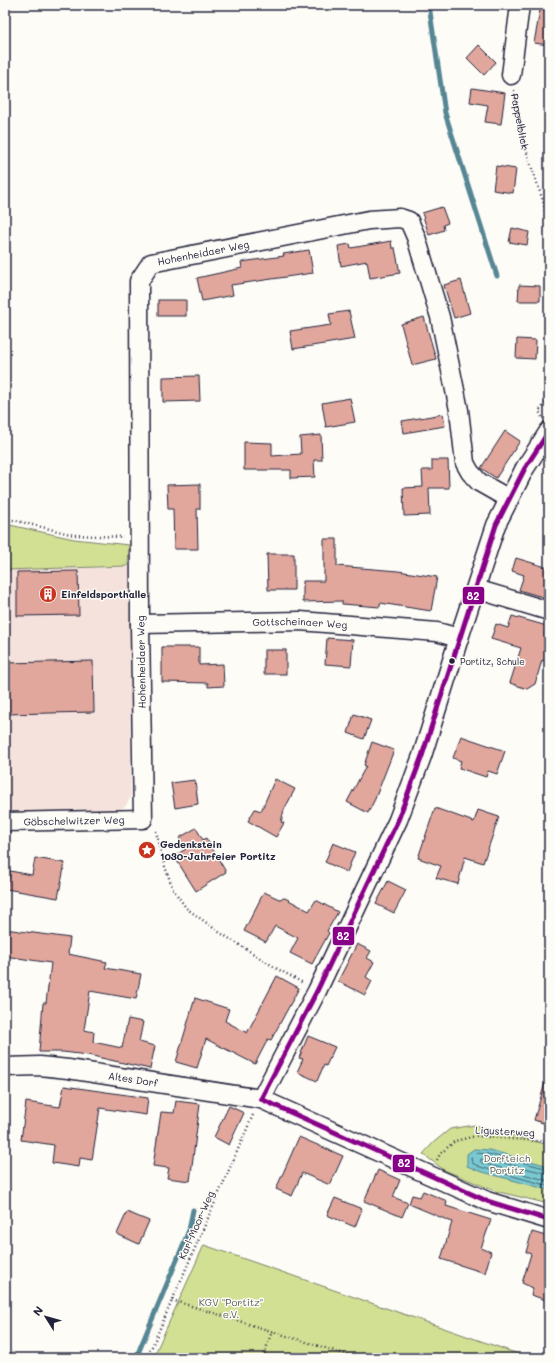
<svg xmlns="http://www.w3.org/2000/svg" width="554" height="1363" font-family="Mali,sans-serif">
<rect width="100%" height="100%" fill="#fdfcf7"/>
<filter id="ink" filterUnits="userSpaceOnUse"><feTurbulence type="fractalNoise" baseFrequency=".025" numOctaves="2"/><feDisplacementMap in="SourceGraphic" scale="8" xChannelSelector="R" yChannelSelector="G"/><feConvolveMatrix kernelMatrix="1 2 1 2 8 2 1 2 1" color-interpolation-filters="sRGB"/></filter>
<g filter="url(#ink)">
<polygon fill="#f5e2dc" points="130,567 131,797 125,807 114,812 5,815 5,570"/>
<g fill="#d2e094" stroke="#7a8168">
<polygon points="5,524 74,539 129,545 128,566 5,570"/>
<polygon points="475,1125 549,1145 549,1204 495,1191 444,1170 423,1154 434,1142 450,1129"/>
<polygon points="204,1245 530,1358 153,1358"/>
</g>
<polygon fill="#78c9d0" stroke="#568694" points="474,1149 489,1150 549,1166 549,1190 479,1171 467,1166 467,1154"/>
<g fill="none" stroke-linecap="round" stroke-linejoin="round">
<g stroke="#446577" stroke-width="1">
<polyline points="549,1169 488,1154 475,1153 471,1157 472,1163 480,1167 549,1186"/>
<polyline points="549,1174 487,1159 482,1159 480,1160 482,1163 549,1181"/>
</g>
<g stroke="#568694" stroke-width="5">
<polyline points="429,5 445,113 497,276"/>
<polyline points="136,1358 184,1243 189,1230 193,1210"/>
</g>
</g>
<g fill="#e1a79d" stroke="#22223b">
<polygon points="541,5 549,5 549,45 534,43"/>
<polygon points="479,45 496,62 484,75 467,58"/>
<polygon points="472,88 505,93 501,124 485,122 488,105 470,102"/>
<polygon points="496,166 516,169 513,193 493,190"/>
<polygon points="442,207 448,223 443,225 444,230 429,235 422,213"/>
<polygon points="512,228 529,232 527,245 509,242"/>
<polygon points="391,241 392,248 395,248 400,273 370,278 367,261 341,266 338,246 350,244 351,248"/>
<polygon points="309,250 313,273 231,285 233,295 202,301 197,278 242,268 241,262 284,256 283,254"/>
<polygon points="461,280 470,313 454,318 444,285"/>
<polygon points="519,285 540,286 540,301 518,301"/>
<rect x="158" y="300" width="28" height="16"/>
<polygon points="349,311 355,339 293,349 290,331 331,325 329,314"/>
<polygon points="424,317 436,359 412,365 401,324"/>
<polygon points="517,339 536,340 535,359 516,358"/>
<polygon points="199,376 200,401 163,402 163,377"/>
<polygon points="350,398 355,422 326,427 322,403"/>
<polygon points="443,414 445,426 404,433 402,421"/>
<polygon points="505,431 520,441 496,478 481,468"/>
<polygon points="321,435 322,460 314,460 315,477 291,478 291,470 244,470 244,442 272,443 272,456 301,454 300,437"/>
<polygon points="432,460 448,460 449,488 429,488 430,515 404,516 403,488 423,487 422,470 432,470"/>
<polygon points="200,484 200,509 197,509 198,549 174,549 173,509 168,509 167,485"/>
<polygon points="324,539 337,539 337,566 398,571 437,577 431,611 380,603 380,607 342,604 342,601 303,602 303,581 324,581"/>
<polygon points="267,554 294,554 294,590 268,590"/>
<polygon points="516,558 549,568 549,599 519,590 524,575 512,571"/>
<polygon points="78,571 79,615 17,616 17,572"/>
<polygon points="512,616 547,626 544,635 549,637 549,663 542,660 535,684 527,689 510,683 521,648 491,639 496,624 508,628"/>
<polygon points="327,638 353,640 351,666 325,664"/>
<polygon points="162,647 199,647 199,665 223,664 224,686 208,687 208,683 162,682"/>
<rect x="264" y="650" width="22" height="24"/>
<polygon points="93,661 94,712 5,714 5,663"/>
<polygon points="354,714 371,720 364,739 348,733"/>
<polygon points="461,736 505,751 497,774 488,771 486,777 459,768 461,761 453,758"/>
<polygon points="372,742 394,750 375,799 368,813 347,802 366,766 364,765"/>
<polygon points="275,779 295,789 284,810 281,822 284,823 276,837 248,821 255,809 261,811"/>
<polygon points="195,780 198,804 175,808 171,783"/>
<polygon points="435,808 474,822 478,810 499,817 483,863 465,857 458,884 436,878 441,866 418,858"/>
<polygon points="196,828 203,840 206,838 226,872 196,891 174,856 186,849 179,838"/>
<polygon points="333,843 355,852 347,872 325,862"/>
<polygon points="35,858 65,863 58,898 6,889 10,871 32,875"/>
<polygon points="388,881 406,890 394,913 376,904"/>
<polygon points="264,892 279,899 285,898 309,911 316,900 338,912 327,931 329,933 312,964 290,953 298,938 275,926 266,942 244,931"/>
<polygon points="5,929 70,938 68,954 107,962 105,968 141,974 136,999 90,991 84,1030 94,1032 93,1042 122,1048 128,1019 143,1022 139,1042 155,1046 150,1069 88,1055 63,1052 39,1052 43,1003 46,1003 51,963 5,956"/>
<polygon points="357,944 371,951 367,958 374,962 366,977 372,981 365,995 338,981"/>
<polygon points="277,976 299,988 271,1040 268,1039 255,1064 206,1039 197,1068 176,1062 195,998 229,1009 225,1021 247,1033"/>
<polygon points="308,1036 335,1047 326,1066 324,1065 317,1081 297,1072 303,1059 299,1058"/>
<polygon points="545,1083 549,1083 549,1125 534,1120"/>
<polygon points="64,1086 148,1098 146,1115 100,1108 92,1160 80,1158 79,1167 52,1163 54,1145 21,1140 23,1125 26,1102 60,1107"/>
<polygon points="176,1101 200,1104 190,1181 167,1178 169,1168 153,1166 161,1112 174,1113"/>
<polygon points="229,1106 244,1113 229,1145 214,1137"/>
<polygon points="299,1137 343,1156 330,1185 302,1173 292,1196 276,1189"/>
<polygon points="378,1170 400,1180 393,1197 408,1203 402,1217 364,1201"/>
<polygon points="423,1191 447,1201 446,1206 491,1220 481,1248 491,1252 485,1273 441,1259 452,1222 409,1204 412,1195 420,1197"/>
<polygon points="335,1198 362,1209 355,1227 327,1215"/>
<polygon points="127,1212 149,1221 139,1244 117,1234"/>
<polygon points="532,1232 549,1237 549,1301 531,1295 533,1288 522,1283 531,1254 526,1252"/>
</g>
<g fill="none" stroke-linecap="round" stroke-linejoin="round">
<defs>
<g id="street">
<polyline points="511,75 520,5"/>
<polyline points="476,589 549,611"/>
<path id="s2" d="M140,624l160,-3 137,11 22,6"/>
<path id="s3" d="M5,822l138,-3 -3,-195 -1,-343 12,-18 218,-43 31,-2 9,3 7,16 24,80 19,93 6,53 5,9 9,10 30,17"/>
<path id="s4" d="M5,1067l35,-1 28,3 193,30 226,102 62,19"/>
<polyline points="261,1099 317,991 398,820 422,756 459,638 496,525 525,468 549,431"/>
</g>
</defs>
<use href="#street" stroke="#22223b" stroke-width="21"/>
<g stroke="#22223b" stroke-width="2.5" stroke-dasharray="1 3" stroke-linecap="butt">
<path id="s1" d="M514,90l11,57 19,57 5,32"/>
<polyline points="542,417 539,411 549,399"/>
<polyline points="5,518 74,535 123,537"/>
<polyline points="156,831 163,861 173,889 186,908 219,932 276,968 303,983"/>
<polyline points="437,1160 440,1154 455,1141 476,1136 549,1142"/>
<polyline points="172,1300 357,1358"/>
<polyline points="147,1358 253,1115"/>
<polyline points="263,1358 272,1331"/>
</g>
<use href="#street" stroke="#fdfcf7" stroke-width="18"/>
<defs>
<g id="bus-1">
<polyline points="261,1099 317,991 398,820 422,756 496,525 525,468 549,431"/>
<polyline points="261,1099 487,1201 549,1220"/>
</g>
</defs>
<use href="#bus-1" stroke="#fdfcf7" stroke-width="8"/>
<use href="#bus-1" stroke="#808" stroke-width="5"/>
</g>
</g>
<defs>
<symbol id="building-disc" viewBox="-11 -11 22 22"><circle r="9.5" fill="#c8321e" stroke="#fdfcf7"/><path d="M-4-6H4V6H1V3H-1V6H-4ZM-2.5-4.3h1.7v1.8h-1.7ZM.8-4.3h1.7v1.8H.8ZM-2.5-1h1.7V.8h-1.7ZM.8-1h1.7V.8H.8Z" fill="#fff"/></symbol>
<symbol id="sight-disc" viewBox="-11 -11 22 22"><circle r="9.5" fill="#c8321e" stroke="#fdfcf7"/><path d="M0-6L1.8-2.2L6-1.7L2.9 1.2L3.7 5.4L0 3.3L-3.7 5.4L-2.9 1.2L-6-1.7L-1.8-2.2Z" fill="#fff"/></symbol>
</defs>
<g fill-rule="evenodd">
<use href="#building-disc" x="38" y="584" width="20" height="20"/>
<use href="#sight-disc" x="137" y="840" width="20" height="20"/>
</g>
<circle fill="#22223b" stroke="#fdfcf7" stroke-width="1.5" cx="452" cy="661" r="3.5"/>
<g text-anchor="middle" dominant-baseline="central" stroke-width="3" stroke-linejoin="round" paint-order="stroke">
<g font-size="9" fill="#22223b" stroke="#fdfcf7" text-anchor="start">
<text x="460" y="661">Portitz, Schule</text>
</g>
<g font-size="10" fill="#22223b" stroke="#fdfcf7">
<text stroke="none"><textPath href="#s1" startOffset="32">Pappelblick</textPath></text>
<text stroke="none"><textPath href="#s3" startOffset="751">Hohenheidaer Weg</textPath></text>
<text stroke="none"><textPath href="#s2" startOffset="160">Gottscheinaer Weg</textPath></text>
<text transform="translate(141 662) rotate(-91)">Hohenheidaer Weg</text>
<text stroke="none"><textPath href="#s3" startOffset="69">Göbschelwitzer Weg</textPath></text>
<text stroke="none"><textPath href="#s4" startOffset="129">Altes Dorf</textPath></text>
<text transform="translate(505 1131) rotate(3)">Ligusterweg</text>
<text transform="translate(196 1225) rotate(-66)">Karl-Moor-Weg</text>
</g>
<g font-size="10" font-weight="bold" fill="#22223b" stroke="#fdfcf7" text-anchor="start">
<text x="61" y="594">Einfeldsporthalle</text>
<text x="160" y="844">Gedenkstein<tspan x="160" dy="12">1030-Jahrfeier Portitz</tspan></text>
</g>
<g font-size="10" fill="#575b56" stroke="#fdfcf7">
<text x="507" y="1158">Dorfteich<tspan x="507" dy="12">Portitz</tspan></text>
<text x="231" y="1302">KGV "Portitz"<tspan x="231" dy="12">e.V.</tspan></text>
</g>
</g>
<g stroke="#fdfcf7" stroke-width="1.5">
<rect x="462" y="586" width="23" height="19" rx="4" fill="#808"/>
<rect x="332" y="926" width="23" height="20" rx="4" fill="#808"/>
<rect x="392" y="1154" width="23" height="19" rx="4" fill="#808"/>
</g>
<g font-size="11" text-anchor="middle" font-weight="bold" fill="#fff">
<text x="473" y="600">82</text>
<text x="343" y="940">82</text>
<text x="404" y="1167">82</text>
</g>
<rect width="554" height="1363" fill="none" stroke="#fdfcf7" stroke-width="20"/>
<rect x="10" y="10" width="534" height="1343" fill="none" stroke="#22223b" stroke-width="1.5" filter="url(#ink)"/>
<g transform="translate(46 1317) rotate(307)" stroke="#fdfcf7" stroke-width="3" paint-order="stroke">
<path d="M0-3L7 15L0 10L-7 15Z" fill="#22223b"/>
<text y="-6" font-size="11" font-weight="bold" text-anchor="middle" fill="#22223b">N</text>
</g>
</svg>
